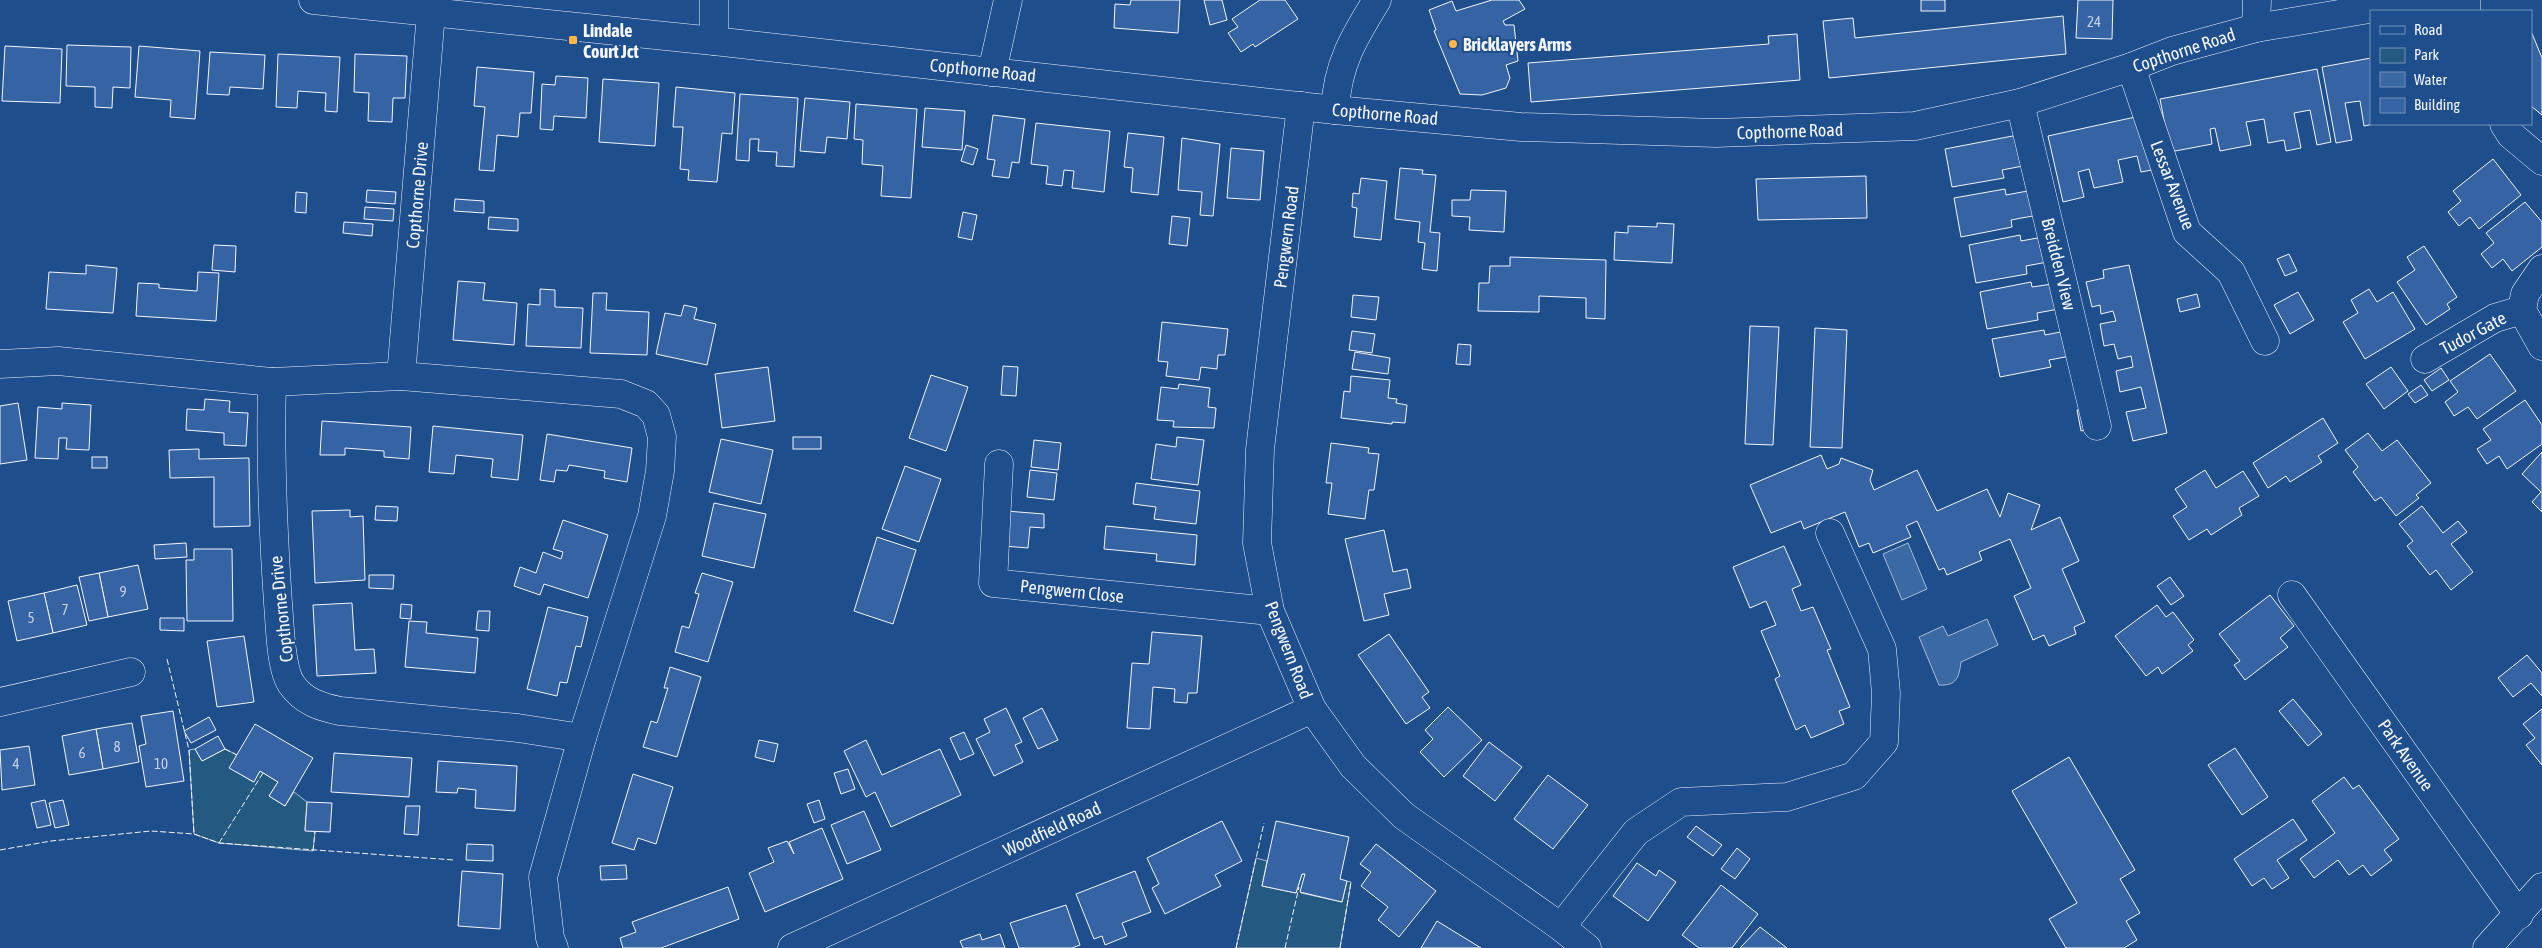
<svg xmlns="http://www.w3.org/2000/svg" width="2542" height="948" font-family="'Asap Condensed',sans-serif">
<rect width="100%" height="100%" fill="#1f4e8c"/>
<g fill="#245a82" stroke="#a8bbd7">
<polygon points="195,749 202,761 225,749 237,755 230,768 253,782 260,771 278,782 269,796 285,806 294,792 307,802 305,830 315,832 313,851 219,843 194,834 189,750"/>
<polygon points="1256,858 1267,861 1262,886 1296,893 1302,874 1305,874 1301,893 1342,902 1347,881 1351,882 1340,948 1236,948"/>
</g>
<g fill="#3b69a3" stroke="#a8bbd7">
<polygon points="1908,543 1927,589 1902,600 1883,554"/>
<path d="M1987,619l11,26 -37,17c-2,15 -4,24 -22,23l-20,-48 24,-11 5,10z"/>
</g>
<g fill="#3563a3" stroke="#f2f6ff">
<polygon points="1131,0 1180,0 1178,33 1114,28 1115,4 1130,5"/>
<polygon points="1204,0 1222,0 1227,20 1210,25"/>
<polygon points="1260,0 1285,0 1298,19 1255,47 1253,44 1241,52 1228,33 1238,27 1232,19"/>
<polygon points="1492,0 1519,0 1525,9 1503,21 1505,25 1514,25 1518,61 1506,65 1510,78 1506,88 1482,95 1460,94 1434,31 1436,30 1429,10 1452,1 1456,11"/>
<rect x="1921" y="0" width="24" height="11"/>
<polygon points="2078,0 2113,0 2112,39 2076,38"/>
<polygon points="2063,16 2066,54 1829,78 1823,21 1853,18 1855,38"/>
<polygon points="2531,31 2542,58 2542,115 2531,106"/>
<polygon points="1797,34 1800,80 1531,102 1528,63 1769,44 1768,36"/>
<polygon points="67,45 131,47 130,88 113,87 112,108 95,107 95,87 66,86"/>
<polygon points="5,46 62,49 60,103 2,101"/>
<polygon points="139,46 200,51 195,119 170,117 171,100 135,97"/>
<polygon points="210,52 265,55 263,89 230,87 229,95 207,94"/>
<polygon points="278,54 340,57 337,112 325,111 326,93 298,91 297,108 276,107"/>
<polygon points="355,54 407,56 405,98 393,98 392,122 368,121 369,93 354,92"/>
<polygon points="2371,58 2371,124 2374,124 2364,126 2360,101 2345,103 2352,140 2336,143 2322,67"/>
<polygon points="477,67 534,72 531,113 520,113 518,137 497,135 494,171 479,170 485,107 474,106"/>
<polygon points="2317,69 2331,142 2317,145 2310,110 2294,113 2301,148 2286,151 2284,140 2268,143 2264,119 2246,122 2251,145 2220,151 2215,128 2210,129 2212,144 2170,152 2160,99"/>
<polygon points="556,76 588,78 586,118 554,116 553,130 540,129 542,84 555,85"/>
<polygon points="603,79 659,83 655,146 599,142"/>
<polygon points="676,87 735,93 732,134 722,133 717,182 688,180 689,170 680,169 683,127 673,127"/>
<polygon points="740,94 798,98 794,167 776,166 777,152 758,151 759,139 750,139 749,161 736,160"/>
<polygon points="805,98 850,102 847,139 827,137 825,153 800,151"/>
<polygon points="856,104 917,109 911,198 881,196 883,166 862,164 863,140 854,139"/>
<polygon points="925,108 965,111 962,150 922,147"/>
<polygon points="993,115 1025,119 1019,163 1012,162 1009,178 992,176 995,160 987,159"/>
<polygon points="2140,116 2152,170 2141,172 2137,156 2118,160 2123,182 2094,188 2089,169 2078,172 2084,197 2063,202 2048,136"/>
<polygon points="1036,123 1110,131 1104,192 1072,188 1074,171 1064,170 1062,186 1046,184 1048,166 1031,164"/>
<polygon points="1128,133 1164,137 1158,195 1131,192 1133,168 1124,167"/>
<polygon points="2023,134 2028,165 2002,170 2004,178 1952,187 1945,149"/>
<polygon points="1182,138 1220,144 1213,216 1200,215 1202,192 1178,190"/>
<polygon points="966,145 978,149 973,165 961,161"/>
<polygon points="1231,148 1264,151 1260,200 1227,198"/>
<polygon points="2493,159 2521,195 2479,229 2470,217 2459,226 2448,212 2461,201 2453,191"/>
<polygon points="1400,168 1423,170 1422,174 1436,175 1430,232 1440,233 1437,271 1422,269 1425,243 1418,242 1420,222 1395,219"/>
<polygon points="1866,176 1867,218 1758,220 1756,179"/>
<polygon points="1361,178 1387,181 1381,240 1354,237 1357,208 1352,207 1353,193 1359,194"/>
<polygon points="2005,189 2006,195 2033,190 2038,215 2011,220 2012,227 1961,237 1954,198"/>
<polygon points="367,190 396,192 395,204 366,202"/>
<polygon points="1471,190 1506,191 1504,232 1469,230 1470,217 1452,216 1452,200 1470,200"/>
<polygon points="296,192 307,193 306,213 295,212"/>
<polygon points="455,199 484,201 484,213 454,211"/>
<polygon points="2525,202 2542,222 2542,247 2512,271 2503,259 2492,268 2481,254 2494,243 2486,233"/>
<polygon points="365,207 394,209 393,221 364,219"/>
<polygon points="963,212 977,215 972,240 958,237"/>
<polygon points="1172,216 1190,218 1187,246 1169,244"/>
<polygon points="489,217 518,219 518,231 488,229"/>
<polygon points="344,222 373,224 372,236 343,233"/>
<polygon points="1657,223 1674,224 1672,263 1614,260 1615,232 1628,233 1628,226 1657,227"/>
<polygon points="2020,235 2021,241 2048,236 2053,261 2026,266 2027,274 1976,283 1969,245"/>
<polygon points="214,245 236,246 235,272 212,270"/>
<polygon points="2424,246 2457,297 2447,304 2450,309 2426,325 2397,282 2415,270 2407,257"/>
<polygon points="2289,254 2297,271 2285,276 2277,259"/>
<polygon points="1510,257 1606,260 1605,319 1586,318 1586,298 1539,296 1539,312 1478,311 1479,283 1489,283 1490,266 1510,266"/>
<polygon points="86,265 117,268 113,313 46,309 49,272 86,274"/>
<polygon points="2129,265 2167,433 2133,441 2126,412 2146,408 2141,387 2120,392 2116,371 2133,367 2131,356 2118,359 2114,344 2104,346 2100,324 2116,321 2113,311 2101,314 2100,305 2092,307 2086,282 2104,278 2103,270"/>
<polygon points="198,272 219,273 216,321 136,316 138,283 159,284 159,288 197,291"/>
<polygon points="458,281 485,283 483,300 517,303 514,345 453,340"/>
<polygon points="2031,282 2032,287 2059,283 2064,308 2037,313 2038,320 1987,329 1980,292"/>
<polygon points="540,289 555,290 555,307 583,308 581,348 526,346 528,304 540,305"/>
<polygon points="2369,289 2377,302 2393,292 2415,329 2365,359 2343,322 2358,313 2351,300"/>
<polygon points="2298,292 2314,320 2290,334 2274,305"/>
<polygon points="593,293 607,293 606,310 649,312 647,355 590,353"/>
<polygon points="2197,294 2200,307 2180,312 2177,299"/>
<polygon points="1353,295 1379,297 1376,320 1351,317"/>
<polygon points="684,305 697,308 694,319 716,324 707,365 656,354 665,313 681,316"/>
<polygon points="1162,322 1228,329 1225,355 1218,355 1217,369 1201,367 1199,380 1166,376 1168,362 1158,361"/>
<polygon points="1750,326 1779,327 1773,445 1745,444"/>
<polygon points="1815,328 1847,330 1842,448 1810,447"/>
<polygon points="2044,330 2045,335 2071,330 2076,355 2049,360 2051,367 2000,377 1992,339"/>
<polygon points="1352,331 1375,334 1372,353 1349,350"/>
<polygon points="1458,344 1471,345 1470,365 1456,364"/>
<polygon points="1355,352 1390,358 1388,374 1352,369"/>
<polygon points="2490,354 2516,391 2477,419 2468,407 2454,416 2445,402 2458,392 2450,381"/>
<polygon points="1003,366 1018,367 1016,396 1001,395"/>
<polygon points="768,367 775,421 722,428 715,374"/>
<polygon points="2391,367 2408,391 2384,409 2366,384"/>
<polygon points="2441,368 2449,380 2432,391 2424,380"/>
<polygon points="931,375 968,387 946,451 909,438"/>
<polygon points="1351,376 1390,380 1388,398 1397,399 1396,403 1407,405 1405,423 1392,422 1392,424 1341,418 1344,391 1350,392"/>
<polygon points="1179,384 1210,388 1208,407 1216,408 1214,428 1173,427 1174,421 1157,420 1161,387 1178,389"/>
<polygon points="2421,385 2428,395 2415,403 2408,394"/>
<polygon points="205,399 230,401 229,412 248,413 246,446 224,445 224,433 186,430 187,409 204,410"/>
<polygon points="2525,400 2542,425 2542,444 2507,469 2499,456 2487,464 2477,449 2491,440 2483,429"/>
<polygon points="18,403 27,460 0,464 0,406"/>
<polygon points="62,403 91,405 89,450 66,449 67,438 59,438 58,459 35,458 38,407 62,409"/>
<polygon points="2090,408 2094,428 2081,431 2077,410"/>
<polygon points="2323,418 2338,443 2318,456 2322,462 2290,482 2286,476 2268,488 2253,463"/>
<polygon points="322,421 411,427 409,459 384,457 384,451 345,448 345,455 320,455"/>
<polygon points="433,426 523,435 518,480 491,477 493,459 456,455 454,474 429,472"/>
<polygon points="2368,433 2382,451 2397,440 2431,483 2416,495 2419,498 2396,516 2381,497 2375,501 2353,472 2358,467 2345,450"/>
<polygon points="547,434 632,448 627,482 604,478 605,471 569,465 567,471 556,470 554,482 540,480"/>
<rect x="793" y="437" width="28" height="12"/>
<polygon points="1177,437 1204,440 1198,485 1151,479 1156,444 1176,447"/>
<polygon points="721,439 773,450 761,504 709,492"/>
<polygon points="1034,440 1061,443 1058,470 1031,467"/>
<polygon points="1331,443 1369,448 1368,453 1379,454 1374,490 1369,490 1365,519 1328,514 1332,483 1326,483"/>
<polygon points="199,449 199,459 249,458 250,526 214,527 214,477 170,478 169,450"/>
<polygon points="2542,452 2542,512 2532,502 2541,492 2522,474"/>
<polygon points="1821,455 1827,469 1839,464 1841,458 1873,470 1870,480 1874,490 1917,470 1937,511 1987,489 2000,517 2008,493 2040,505 2031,530 2060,517 2079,561 2062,569 2085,622 2074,627 2076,634 2049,646 2044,635 2033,640 2014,596 2031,588 2010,539 1979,552 1982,560 1947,575 1944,568 1939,570 1917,521 1906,526 1911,537 1873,553 1869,543 1859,547 1845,512 1804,529 1801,521 1771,533 1750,485"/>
<rect x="92" y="457" width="15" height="11"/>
<polygon points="905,466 941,479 919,542 882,529"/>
<polygon points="1030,470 1057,473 1054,500 1027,497"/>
<polygon points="2205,470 2216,488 2243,471 2259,496 2239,508 2242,515 2211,535 2207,529 2189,540 2173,516 2187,507 2175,489"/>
<polygon points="1136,483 1200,491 1196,524 1154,519 1156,507 1133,504"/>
<polygon points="714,503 766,514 754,568 702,556"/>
<polygon points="376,506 398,507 397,521 375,520"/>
<polygon points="2422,506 2443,533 2458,521 2467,532 2451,544 2473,572 2451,590 2436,570 2430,575 2407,546 2413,541 2399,524"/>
<polygon points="350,510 350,517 363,516 365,580 315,583 312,511"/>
<polygon points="1006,511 1044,514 1044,528 1030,527 1028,548 1004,546"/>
<polygon points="563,520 608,535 588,598 544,584 540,595 514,586 520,567 536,573 543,552 561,559 563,552 553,549"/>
<polygon points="1106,526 1197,535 1195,565 1156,561 1157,554 1104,549"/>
<polygon points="1384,530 1393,572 1407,569 1411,588 1384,594 1389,615 1364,621 1345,539"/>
<polygon points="877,537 916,550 893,624 854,611"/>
<polygon points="186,543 187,557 155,559 154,545"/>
<polygon points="1784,546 1801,585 1792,589 1801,611 1813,607 1831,649 1827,650 1850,707 1839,711 1844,724 1811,738 1805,725 1796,730 1775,679 1780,676 1761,631 1776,625 1766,601 1750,608 1733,567"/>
<polygon points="194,549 232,549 233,621 187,621 186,560 194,560"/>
<polygon points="138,565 148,609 108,617 99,573"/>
<polygon points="99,573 108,617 89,621 79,577"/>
<polygon points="702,573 733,582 708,662 675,652 682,626 689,628 699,594 695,593"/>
<polygon points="369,575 394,575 393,589 369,588"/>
<polygon points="2170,577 2184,596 2171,605 2157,586"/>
<polygon points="77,585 87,625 53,633 44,593"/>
<polygon points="44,593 53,633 17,641 8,601"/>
<polygon points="2270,595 2294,626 2280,638 2288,647 2245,680 2234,665 2240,661 2219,634"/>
<polygon points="352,603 355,650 374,649 376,673 317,676 313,605"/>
<polygon points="401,604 412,605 411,619 400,618"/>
<polygon points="2157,605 2166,617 2173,612 2194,640 2188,645 2193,651 2162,674 2158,667 2146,676 2115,636"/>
<polygon points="548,607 588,617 581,647 576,646 567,683 560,682 557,696 527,689"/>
<polygon points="478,611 490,611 489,631 476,630"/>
<polygon points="160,618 184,618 184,631 160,630"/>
<polygon points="409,621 427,622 426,633 478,638 475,673 405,667"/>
<polygon points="1152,632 1202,636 1197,693 1188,693 1187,703 1174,702 1175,689 1153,687 1150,729 1127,728 1132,663 1149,664"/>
<polygon points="1389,634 1429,692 1422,697 1430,708 1406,724 1358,655"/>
<polygon points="244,636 254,702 217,707 207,641"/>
<polygon points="2527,655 2542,673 2542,696 2531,683 2513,697 2498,678"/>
<polygon points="670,667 701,677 677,757 643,747 651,721 657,723 668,688 664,688"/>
<polygon points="2293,699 2322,734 2308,746 2279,711"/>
<polygon points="1448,707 1482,740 1444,777 1420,752 1433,739 1425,730"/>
<polygon points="1006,708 1022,742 1015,745 1023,762 994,776 976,739 990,732 984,719"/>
<polygon points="1042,708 1058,740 1038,749 1023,718"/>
<polygon points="2542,709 2542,765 2526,745 2535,738 2523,724"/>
<polygon points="173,711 184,781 146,787 139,746 146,744 141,716"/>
<polygon points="209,717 216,730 191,743 184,731"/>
<polygon points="132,723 139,762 103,769 96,729"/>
<polygon points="255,724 313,758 285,806 269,796 278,782 260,771 254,782 229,768"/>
<polygon points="96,729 103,769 69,775 62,736"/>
<polygon points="964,732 974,754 960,760 950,738"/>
<polygon points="218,736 225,749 202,761 195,749"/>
<polygon points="759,740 778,744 774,762 755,757"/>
<polygon points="866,740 882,775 940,749 961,795 891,827 875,792 866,797 844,751"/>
<polygon points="1489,742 1522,767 1495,801 1463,776"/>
<polygon points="29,746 35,785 2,790 0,750"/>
<polygon points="2235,748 2268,797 2242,815 2208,765"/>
<polygon points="334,753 412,758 409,797 331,792"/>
<polygon points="2069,757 2135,870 2120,879 2140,913 2126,921 2137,940 2124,948 2066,948 2049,919 2077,903 2012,791"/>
<polygon points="438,761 517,766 515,811 475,808 476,790 458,788 457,793 436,792"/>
<polygon points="848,769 855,789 841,794 834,773"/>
<polygon points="633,774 673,787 656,844 638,838 634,850 612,843"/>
<polygon points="1548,775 1588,805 1553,849 1514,819"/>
<polygon points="2344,777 2353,789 2359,785 2399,839 2384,850 2392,860 2371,876 2363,865 2349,875 2338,860 2314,878 2300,859 2335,833 2312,801"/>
<polygon points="45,800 51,825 37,828 31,803"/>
<polygon points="63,800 69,825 55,828 49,803"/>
<polygon points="819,800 825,819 814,823 807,804"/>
<polygon points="307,802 332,803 330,832 305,831"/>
<polygon points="406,806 420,806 418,835 404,834"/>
<polygon points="864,811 881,850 847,864 831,825"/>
<polygon points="2293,819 2307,840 2277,860 2289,878 2272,889 2264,878 2252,886 2234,859"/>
<polygon points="1222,821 1242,861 1215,875 1221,886 1165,914 1152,888 1159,884 1147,858"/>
<polygon points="1276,821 1349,837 1340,879 1347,881 1342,902 1300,892 1305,874 1302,874 1296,893 1262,886"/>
<polygon points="1696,826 1722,845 1713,856 1687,837"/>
<polygon points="822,828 843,879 765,912 749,873 774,862 768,848 787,841 794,854 789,842"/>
<polygon points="467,844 493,845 493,861 466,860"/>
<polygon points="1376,844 1436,891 1399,937 1378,920 1388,907 1361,886 1371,872 1360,864"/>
<polygon points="1737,848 1750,859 1735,879 1721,869"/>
<polygon points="1637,863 1656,876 1659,870 1676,882 1648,921 1613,896"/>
<polygon points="626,865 627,879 601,880 600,866"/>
<polygon points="462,871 503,874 500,929 458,926"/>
<polygon points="1135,871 1151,912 1122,923 1127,936 1105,945 1102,936 1094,939 1076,894"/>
<polygon points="1721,885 1758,914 1732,948 1699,948 1682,935"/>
<polygon points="728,887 739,919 661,948 623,948 620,938 636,932 632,922"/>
<polygon points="1066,905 1080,945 1072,948 1019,948 1010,923"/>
<polygon points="1437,921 1481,948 1421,948"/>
<polygon points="1760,927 1787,948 1740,948"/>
<polygon points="980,934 982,940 1000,934 1005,948 963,948 960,941"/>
</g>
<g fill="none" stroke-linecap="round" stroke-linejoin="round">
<defs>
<g id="minor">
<polyline points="2466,0 2466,11"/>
<polyline points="2256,28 2257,0"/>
<polyline points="714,41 714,0"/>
<polyline points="2131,67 2187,232 2231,272 2265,341"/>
<polyline points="992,72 1008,0"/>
<polyline points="2020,103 2097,426"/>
<polyline points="1301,106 1260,449 1257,543 1270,611 1312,709 1353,766 1404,816 1561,927 1587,948"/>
<path d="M1335,110c2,-45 19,-73 42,-110"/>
<polyline points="2504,124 2511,135 2542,161"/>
<polyline points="2542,269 2525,294 2522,310 2542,346"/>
<polyline points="2425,359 2495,318 2522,310"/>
<polyline points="0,364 58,361 272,382 401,376 621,394 646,404 656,415 662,437 660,471 652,516 582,738 543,877 550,938 554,948"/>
<polyline points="401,376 431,13"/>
<path d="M272,382c-2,74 1,148 6,221 2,20 2,66 14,82 12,17 29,22 48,26l178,17 64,10"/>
<polyline points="999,464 993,583 1270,611"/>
<polyline points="2292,595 2519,915"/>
<polyline points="0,702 131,672"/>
<polyline points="1561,927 1636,832 1681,802 1787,797 1854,776 1884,742 1886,693 1882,649 1830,533"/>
<polyline points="792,948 1312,709"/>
<polyline points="2487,948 2542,887"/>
</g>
<polyline id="major" points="313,0 714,41 1335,110 1521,127 1716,133 1915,126 2020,103 2131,67 2172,51 2256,28 2387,6 2447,0"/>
</defs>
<use href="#minor" stroke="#f2f6ff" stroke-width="29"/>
<use href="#major" stroke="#f2f6ff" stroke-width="29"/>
<use href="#minor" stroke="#1f4e8c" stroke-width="28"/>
<use href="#major" stroke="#1f4e8c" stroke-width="28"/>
<g stroke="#f2f6ff" stroke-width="1" stroke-dasharray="6 2.5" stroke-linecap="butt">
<polyline points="167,659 189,750 194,834"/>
<polyline points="225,749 237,755"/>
<polyline points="219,843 263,773"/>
<polyline points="0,850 51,841 151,831 194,834 219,843 454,860"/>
<polyline points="313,851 315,832"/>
<polyline points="1236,948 1264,823"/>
<polyline points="1285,948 1299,887"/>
<polyline points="1340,948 1351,882"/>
</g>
</g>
<g fill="#ffb74d" stroke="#1f4e8c" stroke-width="2">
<rect x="568" y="35" width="10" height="10" rx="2.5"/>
<circle cx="1453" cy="44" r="5"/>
</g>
<g text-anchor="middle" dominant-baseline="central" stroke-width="4" stroke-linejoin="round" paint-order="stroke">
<g font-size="15" fill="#c3d1e8">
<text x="2094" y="21">24</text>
<text x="123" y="591">9</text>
<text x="65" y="609">7</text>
<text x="31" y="617">5</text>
<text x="117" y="746">8</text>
<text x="82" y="752">6</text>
<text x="16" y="763">4</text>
<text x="161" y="763">10</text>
</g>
<g font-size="18" font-weight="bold" fill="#f2f6ff" stroke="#1f4e8c" text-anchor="start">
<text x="583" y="30">Lindale<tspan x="583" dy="21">Court Jct</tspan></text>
<text x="1463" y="44">Bricklayers Arms</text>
</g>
<g font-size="18" fill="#f2f6ff" stroke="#1f4e8c">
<text transform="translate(2184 50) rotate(-18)">Copthorne Road</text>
<text transform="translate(983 70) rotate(6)">Copthorne Road</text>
<text transform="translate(1385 114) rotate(5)">Copthorne Road</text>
<text transform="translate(1790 131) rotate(-2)">Copthorne Road</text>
<text transform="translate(2173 185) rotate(69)">Lessar Avenue</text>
<text transform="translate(417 195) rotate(-85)">Copthorne Drive</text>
<text transform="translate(1286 237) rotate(-83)">Pengwern Road</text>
<text transform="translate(2059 264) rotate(76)">Breidden View</text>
<text transform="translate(2473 333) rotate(-28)">Tudor Gate</text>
<text transform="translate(1072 591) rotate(6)">Pengwern Close</text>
<text transform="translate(281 609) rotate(-96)">Copthorne Drive</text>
<text transform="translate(1289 650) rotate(69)">Pengwern Road</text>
<text transform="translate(2406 755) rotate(55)">Park Avenue</text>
<text transform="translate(1052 829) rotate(-25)">Woodfield Road</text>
</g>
</g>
<rect x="2370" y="10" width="162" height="115" fill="#1f4e8c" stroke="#7391ba"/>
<rect x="2380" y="26" width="25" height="8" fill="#1f4e8c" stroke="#7391ba"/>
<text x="2414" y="35" font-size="15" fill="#f2f6ff">Road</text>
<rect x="2380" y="48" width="25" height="15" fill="#245a82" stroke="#7391ba"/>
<text x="2414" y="60" font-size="15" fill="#f2f6ff">Park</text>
<rect x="2380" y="72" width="25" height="15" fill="#3b69a3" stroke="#7391ba"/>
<text x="2414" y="85" font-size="15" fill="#f2f6ff">Water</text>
<rect x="2380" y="98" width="25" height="15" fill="#3563a3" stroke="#7391ba"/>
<text x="2414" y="110" font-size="15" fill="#f2f6ff">Building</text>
</svg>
